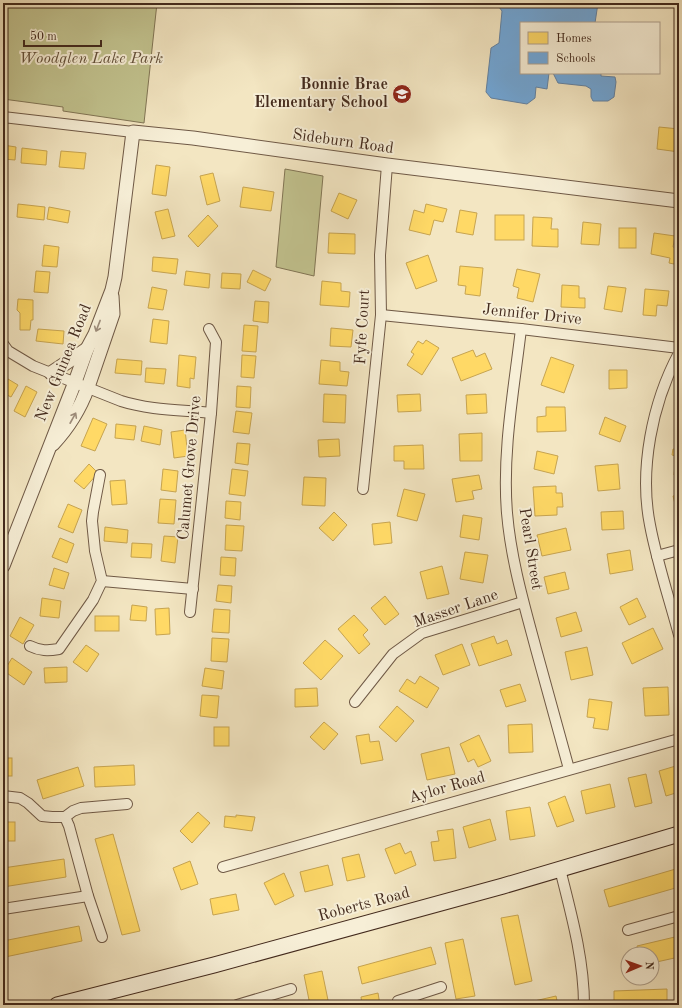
<svg xmlns="http://www.w3.org/2000/svg" width="682" height="1008" font-family="'Old Standard TT',serif">
<rect width="100%" height="100%" fill="#f3e6c2"/>
<filter id="stains"><feTurbulence type="fractalNoise" baseFrequency=".005" numOctaves="4"/><feColorMatrix values="0 0 0 0 .2 0 0 0 0 .09 0 0 0 0 .02 0 0 0 .5 -.17"/></filter>
<radialGradient id="worn" r=".72"><stop offset=".6" stop-color="#630" stop-opacity="0"/><stop offset="1" stop-color="#630" stop-opacity=".3"/></radialGradient>
<g fill="#c2c38f" stroke="#827656">
<polygon points="3,3 157,3 144,123 63,111 63,107 3,99"/>
<polygon points="285,169 323,176 314,276 276,267"/>
</g>
<g fill="#ffd966" stroke="#c7a450">
<polygon points="659,127 679,129 679,152 657,149"/>
<polygon points="3,145 16,147 15,160 3,159"/>
<polygon points="22,148 47,151 46,165 21,163"/>
<polygon points="61,151 86,153 84,169 59,167"/>
<polygon points="156,165 170,167 166,196 152,194"/>
<polygon points="213,173 220,201 207,205 200,176"/>
<polygon points="243,187 274,192 271,211 240,207"/>
<polygon points="339,193 357,200 348,219 331,211"/>
<polygon points="18,204 45,207 44,220 17,217"/>
<polygon points="426,204 447,209 443,222 434,220 430,235 409,230 414,210 424,213"/>
<polygon points="49,207 70,211 68,223 47,219"/>
<polygon points="168,209 175,236 162,239 155,212"/>
<polygon points="460,210 477,213 473,235 456,232"/>
<rect x="3" y="212" width="3" height="13"/>
<polygon points="208,215 218,226 198,247 188,236"/>
<rect x="495" y="215" width="29" height="25"/>
<polygon points="533,217 552,218 551,229 558,229 558,247 532,246"/>
<polygon points="583,222 601,224 599,245 581,244"/>
<rect x="619" y="228" width="17" height="20"/>
<polygon points="329,233 355,234 355,254 328,253"/>
<polygon points="654,233 675,236 673,247 679,248 679,265 669,263 670,258 651,254"/>
<polygon points="44,245 59,247 57,267 42,266"/>
<polygon points="428,255 437,281 416,289 406,263"/>
<polygon points="153,257 178,259 176,274 152,271"/>
<polygon points="460,266 483,268 480,296 465,294 466,286 458,285"/>
<polygon points="517,269 540,274 533,302 517,298 519,288 513,286"/>
<polygon points="253,270 271,279 265,291 247,282"/>
<polygon points="36,271 50,272 48,293 34,292"/>
<polygon points="186,271 210,274 209,288 184,285"/>
<polygon points="222,273 241,274 240,289 221,288"/>
<polygon points="322,281 341,283 341,291 350,292 349,307 320,305"/>
<polygon points="562,285 579,286 579,298 585,298 585,308 561,307"/>
<polygon points="608,286 626,288 622,312 604,309"/>
<polygon points="152,287 167,290 163,310 148,308"/>
<polygon points="645,289 669,291 667,306 657,305 656,316 643,315"/>
<polygon points="18,299 33,300 33,320 31,320 30,330 20,330 20,313 17,310"/>
<polygon points="255,301 269,302 268,323 253,321"/>
<polygon points="153,319 169,321 167,344 150,342"/>
<polygon points="244,325 258,326 256,352 242,351"/>
<polygon points="331,328 353,330 351,347 330,346"/>
<polygon points="38,329 64,331 63,344 36,341"/>
<polygon points="426,340 439,348 422,375 407,365 414,354 411,352 418,341 423,344"/>
<polygon points="473,350 476,357 485,353 492,369 461,381 452,358"/>
<polygon points="179,355 196,357 194,379 190,378 190,388 177,386"/>
<polygon points="242,355 256,356 254,378 241,377"/>
<polygon points="551,357 574,365 564,393 541,385"/>
<polygon points="117,359 142,361 141,375 115,373"/>
<polygon points="321,360 340,362 340,371 349,372 347,386 319,384"/>
<polygon points="146,368 166,369 164,384 145,382"/>
<polygon points="609,370 627,370 627,388 609,389"/>
<polygon points="3,376 18,385 11,397 3,393"/>
<polygon points="26,386 37,392 25,417 14,411"/>
<polygon points="237,386 251,387 250,408 236,407"/>
<polygon points="324,394 346,395 345,423 323,422"/>
<polygon points="420,394 421,411 398,412 397,395"/>
<polygon points="486,394 487,413 467,414 466,395"/>
<polygon points="546,407 565,407 566,431 537,432 537,417 546,416"/>
<polygon points="236,411 252,413 249,434 233,432"/>
<polygon points="605,417 626,426 620,442 599,434"/>
<polygon points="93,418 107,424 95,451 81,446"/>
<polygon points="116,424 136,426 134,440 115,438"/>
<polygon points="144,426 162,430 160,445 141,441"/>
<polygon points="185,430 188,456 174,458 171,432"/>
<polygon points="482,433 482,461 460,461 459,434"/>
<polygon points="678,438 679,438 679,476 674,475 676,456 672,455 673,449 676,449"/>
<polygon points="339,439 340,456 319,457 318,440"/>
<polygon points="237,443 250,444 248,465 235,463"/>
<polygon points="423,445 424,469 404,469 404,461 394,461 394,446"/>
<polygon points="537,451 558,456 554,474 534,469"/>
<polygon points="89,464 98,473 84,489 74,481"/>
<polygon points="618,464 620,489 598,491 595,466"/>
<polygon points="163,469 178,471 176,492 161,490"/>
<polygon points="232,469 248,471 245,496 229,494"/>
<polygon points="479,475 482,489 472,491 474,499 456,502 452,479"/>
<polygon points="304,477 326,478 325,506 302,505"/>
<polygon points="125,480 127,504 112,505 110,481"/>
<polygon points="556,486 556,493 562,493 563,507 557,507 557,515 535,516 533,487"/>
<polygon points="404,489 425,494 417,521 397,516"/>
<polygon points="679,495 679,511 677,512 673,496"/>
<polygon points="160,499 176,500 174,524 158,523"/>
<polygon points="226,501 241,502 240,520 225,518"/>
<polygon points="68,504 82,510 73,533 58,527"/>
<polygon points="623,511 624,529 602,530 601,512"/>
<polygon points="334,512 347,525 333,541 319,528"/>
<polygon points="463,515 482,518 479,540 460,537"/>
<polygon points="390,522 392,543 374,545 372,524"/>
<polygon points="226,525 244,526 242,551 225,550"/>
<polygon points="105,527 128,530 127,543 104,541"/>
<polygon points="566,528 571,550 542,556 537,535"/>
<polygon points="164,536 178,537 175,563 161,561"/>
<polygon points="60,538 74,544 67,563 52,557"/>
<polygon points="132,543 152,544 151,558 131,557"/>
<polygon points="630,550 633,570 610,574 607,554"/>
<polygon points="465,552 488,555 483,583 460,579"/>
<polygon points="221,557 236,558 235,576 220,575"/>
<polygon points="442,566 449,594 427,599 420,572"/>
<polygon points="54,568 69,573 64,589 49,585"/>
<polygon points="565,572 569,589 548,594 544,577"/>
<polygon points="218,585 232,586 231,603 216,601"/>
<polygon points="385,596 399,614 385,625 371,608"/>
<polygon points="42,598 61,601 59,618 40,616"/>
<polygon points="637,598 646,617 629,625 620,607"/>
<polygon points="132,605 147,607 146,621 130,620"/>
<polygon points="169,608 170,634 156,635 155,609"/>
<polygon points="214,609 230,610 229,633 212,632"/>
<polygon points="576,612 582,631 561,637 556,618"/>
<polygon points="354,615 368,630 363,635 370,644 359,654 338,629"/>
<rect x="95" y="616" width="24" height="15"/>
<polygon points="20,617 34,625 23,644 10,636"/>
<polygon points="653,628 663,649 632,664 622,643"/>
<polygon points="494,636 497,644 507,640 512,655 479,666 471,644"/>
<polygon points="212,638 229,639 227,662 211,661"/>
<polygon points="325,640 343,656 321,680 303,663"/>
<polygon points="462,644 470,665 443,675 435,655"/>
<polygon points="86,645 99,654 87,672 73,662"/>
<polygon points="587,647 593,675 571,680 565,652"/>
<polygon points="12,658 32,672 24,685 4,671"/>
<polygon points="67,667 67,682 45,683 44,668"/>
<polygon points="205,668 224,671 222,689 202,686"/>
<polygon points="420,676 439,688 427,708 399,691 407,679 415,684"/>
<polygon points="520,684 526,701 506,707 500,690"/>
<polygon points="668,687 669,715 645,716 643,688"/>
<polygon points="317,688 318,706 295,707 295,689"/>
<polygon points="202,695 219,696 217,718 200,716"/>
<polygon points="589,699 612,702 608,730 593,728 595,718 587,717"/>
<polygon points="397,706 414,721 396,742 379,727"/>
<polygon points="324,722 338,734 324,750 310,737"/>
<polygon points="532,724 533,752 509,753 508,725"/>
<rect x="214" y="727" width="15" height="19"/>
<polygon points="369,734 370,742 379,741 383,760 361,764 356,736"/>
<polygon points="479,735 491,761 478,767 474,759 468,762 460,744"/>
<polygon points="449,747 455,774 427,780 421,754"/>
<rect x="3" y="758" width="9" height="18"/>
<polygon points="134,765 135,785 95,787 94,767"/>
<polygon points="679,765 679,792 666,796 659,771"/>
<polygon points="78,767 84,786 43,799 37,780"/>
<polygon points="646,774 652,803 635,807 628,778"/>
<polygon points="610,784 615,807 586,814 581,791"/>
<polygon points="565,796 574,821 557,827 548,803"/>
<polygon points="530,807 535,836 510,840 506,811"/>
<polygon points="198,812 210,823 192,843 180,831"/>
<polygon points="236,815 255,817 252,831 224,827 225,816 236,817"/>
<polygon points="490,819 496,840 469,848 463,827"/>
<rect x="3" y="822" width="12" height="19"/>
<polygon points="453,829 456,858 434,861 431,842 439,841 437,831"/>
<polygon points="113,834 140,931 122,935 95,839"/>
<polygon points="400,843 405,854 411,851 416,865 395,874 385,849"/>
<polygon points="359,854 365,877 347,881 342,858"/>
<polygon points="64,859 66,877 3,887 3,868"/>
<polygon points="190,861 198,884 181,890 173,868"/>
<polygon points="328,865 333,885 305,892 300,872"/>
<polygon points="679,868 679,887 609,907 604,890"/>
<polygon points="284,873 294,896 275,905 264,883"/>
<polygon points="236,894 239,910 213,915 210,899"/>
<polygon points="518,915 532,981 515,985 501,918"/>
<polygon points="79,926 82,941 5,957 3,941"/>
<polygon points="679,936 679,957 652,963 652,954 639,954 637,946"/>
<polygon points="463,939 475,996 456,999 445,943"/>
<polygon points="431,947 436,964 362,984 358,967"/>
<polygon points="322,971 329,1005 310,1005 304,975"/>
<polygon points="667,989 667,1005 614,1005 614,991"/>
<polygon points="378,993 380,1005 362,1005 361,997"/>
<polygon points="556,996 558,1005 517,1005"/>
<polygon points="186,1003 186,1005 168,1005"/>
</g>
<g fill="#6fa8dc" stroke="#6282a3">
<polygon points="496,3 545,3 557,5 557,3 598,3 595,23 521,23 521,73 549,73 547,89 536,87 535,98 527,104 491,98 486,92 491,48 499,43 502,11"/>
<polygon points="553,73 601,73 601,76 615,77 616,82 614,97 608,101 593,101 591,97 591,89 586,86 558,83"/>
</g>
<g fill="none" stroke-linecap="round" stroke-linejoin="round">
<defs>
<g id="minor">
<polyline points="3,117 133,132"/>
<polyline points="381,315 521,329 679,348"/>
<path d="M521,329c-7,60 -19,123 -14,184 4,47 17,91 29,136 11,40 22,80 33,120"/>
<path d="M3,344l5,7 25,15 88,35c28,9 60,9 90,12"/>
<path d="M679,353c-27,50 -40,117 -29,172 7,37 19,73 29,110"/>
<polyline points="363,489 381,315 380,255 387,165"/>
<polyline points="657,556 679,550"/>
<polyline points="102,581 193,589"/>
<polyline points="190,612 211,413 216,342 209,329"/>
<path d="M30,646c10,5 18,5 29,3l34,-49 9,-19 -7,-30 -3,-30 1,-9 7,-37"/>
<polyline points="355,702 393,654 422,633 523,602"/>
<polyline points="3,796 20,798 28,803 42,816 52,817 65,817 73,811 81,808 127,804"/>
<polyline points="65,817 69,826 88,896 102,937"/>
<polyline points="223,867 679,739"/>
<path d="M560,869c11,44 24,90 24,136"/>
<polyline points="3,909 88,896"/>
<polyline points="628,930 679,916"/>
<polyline points="237,1005 291,989"/>
<polyline points="399,1005 398,1001 441,987"/>
</g>
<g id="tertiary">
<polyline points="51,373 87,349"/>
<path d="M53,444c16,-17 27,-35 35,-57l25,-73 -1,-18"/>
<polyline points="3,566 75,382 87,349 95,334 112,290 115,277 133,132 193,138 387,165 679,201"/>
</g>
<polyline id="secondary" points="57,1005 214,965 503,886 679,834"/>
</defs>
<use href="#minor" stroke="#6f5946" stroke-width="12"/>
<use href="#tertiary" stroke="#6f5946" stroke-width="15"/>
<use href="#secondary" stroke="#432a1d" stroke-width="17"/>
<use href="#minor" stroke="#f7efd7" stroke-width="10"/>
<use href="#tertiary" stroke="#f7efd7" stroke-width="13"/>
<use href="#secondary" stroke="#f7efd7" stroke-width="15"/>
</g>
<defs><path id="oneway-shaft" d="M-6 0H5M1.5-3L5.5 0L1.5 3" fill="none" stroke-width="1.6" stroke-linecap="round" stroke-linejoin="round"/></defs>
<g stroke="#9d8c7a">
<use href="#oneway-shaft" transform="translate(98 326) rotate(111)"/>
<use href="#oneway-shaft" transform="translate(73 418) rotate(-61)"/>
</g>
<defs>
<symbol id="school-disc" viewBox="-11 -11 22 22"><circle r="9.5" fill="#8f2418" stroke="#f7efd7"/><path d="M0-5L7-2L0 1L-7-2ZM-4 1L0 2.5L4 1V4Q0 6-4 4Z" fill="#fff"/></symbol>
</defs>
<g fill-rule="evenodd">
<use href="#school-disc" x="391" y="83" width="22" height="22"/>
</g>
<g text-anchor="middle" dominant-baseline="central" stroke-width="4" stroke-linejoin="round" paint-order="stroke">
<g font-size="16" font-style="italic" fill="#63503a" stroke="#f7efd7">
<text x="91" y="59">Woodglen Lake Park</text>
</g>
<g font-size="16" font-weight="bold" fill="#432a1d" stroke="#f7efd7" text-anchor="end">
<text x="388" y="85">Bonnie Brae<tspan x="388" dy="18">Elementary School</tspan></text>
</g>
<g font-size="16" fill="#432a1d" stroke="#f7efd7">
<text transform="translate(343 142) rotate(8)">Sideburn Road</text>
<text transform="translate(532 315) rotate(6)">Jennifer Drive</text>
<text transform="translate(363 327) rotate(-87)">Fyfe Court</text>
<text transform="translate(64 363) rotate(-68)">New Guinea Road</text>
<text transform="translate(190 468) rotate(-85)">Calumet Grove Drive</text>
<text transform="translate(530 549) rotate(81)">Pearl Street</text>
<text transform="translate(456 609) rotate(-19)">Masser Lane</text>
<text transform="translate(447 788) rotate(-16)">Aylor Road</text>
<text transform="translate(364 905) rotate(-15)">Roberts Road</text>
</g>
</g>
<rect width="682" height="1008" fill="none" stroke="#f3e6c2" stroke-width="16"/>
<rect x="4" y="4" width="674" height="1000" fill="none" stroke="#432a1d" stroke-width="2"/>
<rect x="8" y="8" width="666" height="992" fill="none" stroke="#432a1d"/>
<rect x="520" y="22" width="140" height="52" fill="#f7efd7" stroke="#afa08d"/>
<rect x="528" y="32" width="20" height="12" fill="#ffd966" stroke="#afa08d"/>
<text x="556" y="42" font-size="12" fill="#432a1d">Homes</text>
<rect x="528" y="52" width="20" height="12" fill="#6fa8dc" stroke="#afa08d"/>
<text x="556" y="62" font-size="12" fill="#432a1d">Schools</text>
<g transform="translate(640 966) rotate(88)"><circle r="19" fill="#f7efd7" stroke="#afa08d"/>
<path d="M0-3L7 15L0 10L-7 15Z" fill="#8f2418"/>
<text y="-6" font-size="11" font-weight="bold" text-anchor="middle" fill="#432a1d">N</text>
</g>
<path d="M24 40v6h77v-6" fill="none" stroke="#432a1d" stroke-width="2"/>
<text x="30" y="40" font-size="12" fill="#432a1d" stroke="#f7efd7" stroke-width="3" paint-order="stroke">50 m</text>
<rect width="100%" height="100%" filter="url(#stains)"/>
<rect width="100%" height="100%" fill="url(#worn)"/>
</svg>
